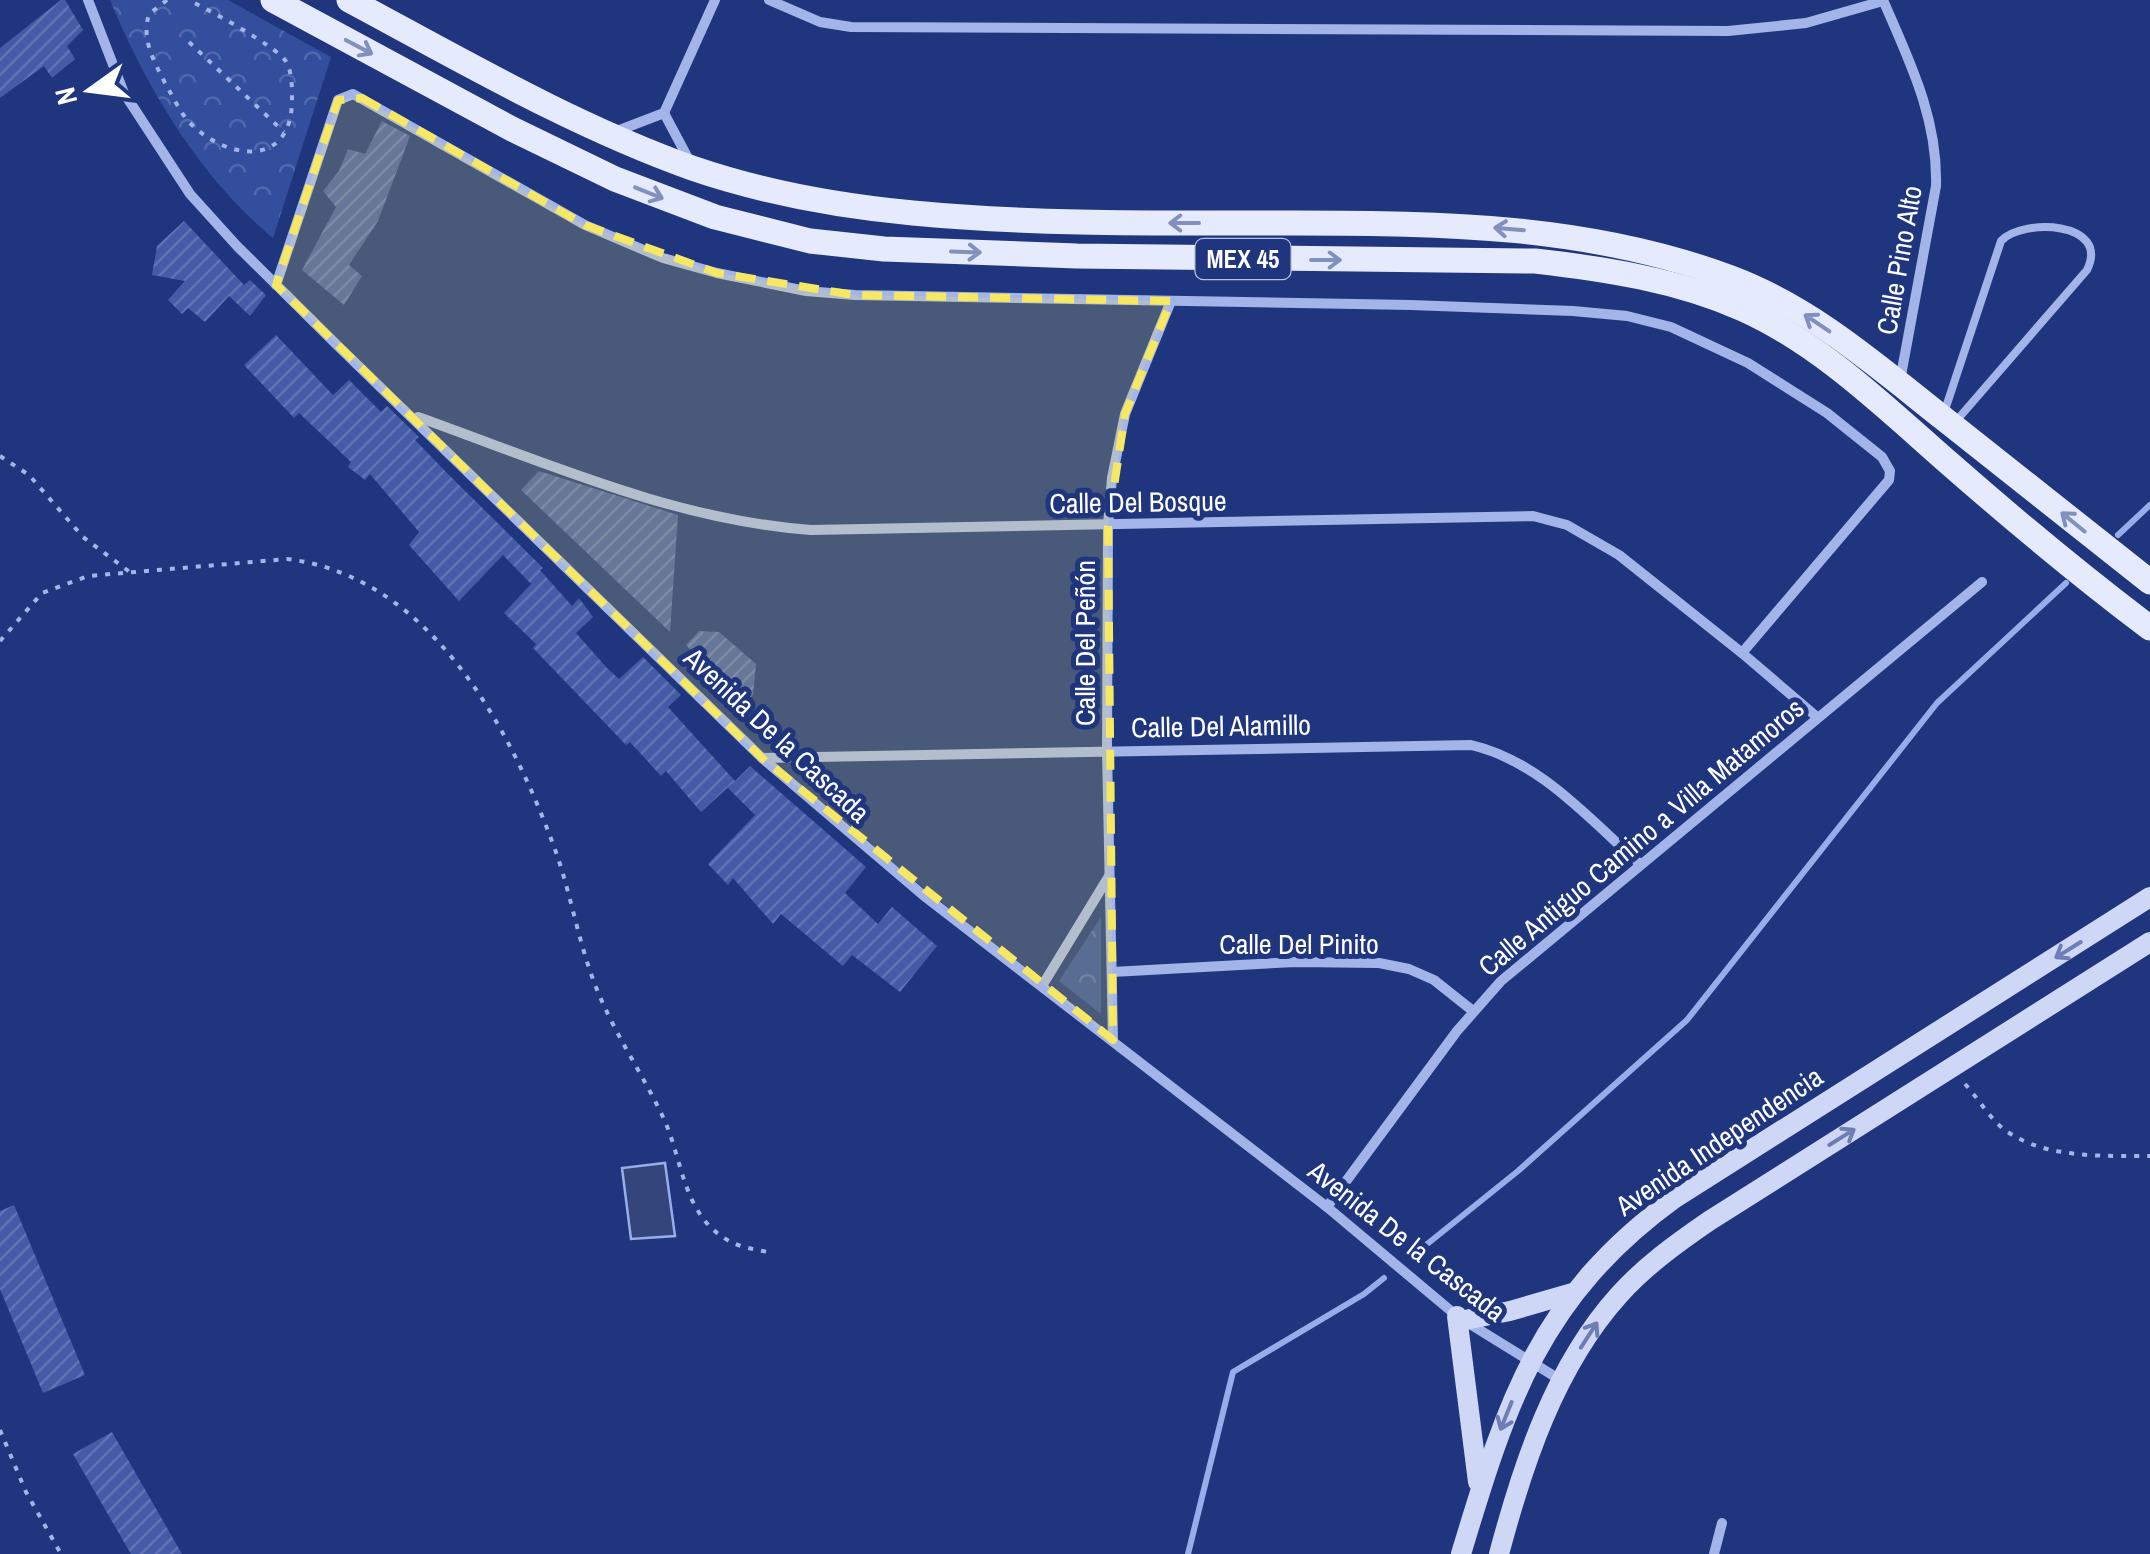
<svg xmlns="http://www.w3.org/2000/svg" width="2150" height="1554" font-family="'Archivo Narrow',sans-serif">
<defs>
<pattern id="forest-crowns" width="20" height="18" patternUnits="userSpaceOnUse" patternTransform="scale(2.5)"><rect width="20" height="18" fill="#324e9d"/><path d="M2 6a3 3 0 1 1 6 0M12 15a3 3 0 1 1 6 0" fill="none" stroke="#5169ac"/></pattern>
<pattern id="building-hatch" width="6" height="6" patternUnits="userSpaceOnUse" patternTransform="scale(2.5)"><rect width="6" height="6" fill="#445ca6"/><path d="M-1 1l2-2M0 6l6-6M5 7l2-2" fill="none" stroke="#6074b3"/></pattern>
</defs>
<rect width="100%" height="100%" fill="#1f367f"/>
<g fill="url(#forest-crowns)">
<path d="M110,0h118l103,57 -58,181c-74,-61 -127,-151 -163,-238z"/>
<polygon points="1101,917 1101,1014 1059,981"/>
</g>
<polygon fill="#34457b" stroke="#97ade9" stroke-width="2.5" points="665,1163 675,1236 631,1239 622,1168"/>
<g fill="none" stroke-linecap="round" stroke-linejoin="round">
<g stroke="#97ade9" stroke-width="6">
<polyline points="2118,535 2150,505"/>
<polyline points="1411,1257 1518,1171 1687,1020 1937,703 2066,583"/>
<polyline points="1188,1554 1233,1372 1364,1294 1384,1278"/>
</g>
</g>
<g fill="url(#building-hatch)">
<polygon points="61,0 65,0 83,30 67,46 75,59 52,78 44,66 0,98 0,48"/>
<polygon points="382,121 410,136 378,221 349,265 362,276 344,305 302,270 336,207 323,191 339,171 348,149 365,154"/>
<polygon points="184,221 244,285 250,280 266,295 250,316 229,296 205,322 188,308 182,314 168,300 185,281 152,275 157,246"/>
<polygon points="276,335 333,395 349,380 381,412 387,406 419,437 415,440 448,474 543,568 540,570 572,606 579,598 593,617 576,633 607,668 619,679 643,657 681,695 668,707 735,781 701,812 666,771 661,776 630,742 626,745 533,648 536,644 504,613 531,584 503,555 459,601 409,545 419,532 370,474 365,480 348,467 351,462 299,413 294,418 244,365"/>
<polygon points="539,471 678,515 670,632 521,490"/>
<polygon points="699,631 719,632 756,664 753,695 744,705 686,645"/>
<polygon points="750,766 866,867 845,893 878,924 892,907 937,946 900,992 852,955 843,966 781,914 773,924 733,878 728,885 708,864 755,815 728,788"/>
<polygon points="14,1205 85,1375 43,1393 0,1289 0,1211"/>
<polygon points="112,1432 182,1554 131,1554 73,1454"/>
</g>
<g fill="none" stroke-linecap="round" stroke-linejoin="round">
<g stroke="#a3b5e8" stroke-width="4" stroke-dasharray="5 8" stroke-linecap="butt">
<path d="M167,0l-18,14c-8,26 5,47 17,71 8,13 14,28 25,39 38,37 102,44 101,-26 0,-12 0,-28 -7,-38 -10,-14 -79,-52 -97,-60"/>
<polyline points="189,42 284,132"/>
<polyline points="0,456 29,475 83,537 131,573"/>
<path d="M0,641l42,-48 46,-17 199,-17c141,17 221,164 266,285 17,45 24,93 41,138 18,48 47,89 69,135 20,42 19,98 66,124 12,7 30,9 44,12"/>
<path d="M1965,1084c12,13 22,30 35,42 38,33 103,30 150,30"/>
<polyline points="0,1430 26,1492 61,1554"/>
</g>
<path stroke="#a3b5e8" stroke-width="8" d="M1944,413l57,-172c21,-23 110,-20 86,29l-130,150"/>
<g stroke="#a3b5e8" stroke-width="10">
<polyline points="88,0 124,93 190,194 237,246 339,347 762,758 923,895 1327,1207 1457,1316 1562,1381"/>
<polyline points="769,0 820,22 851,27 1728,31 1806,23 1883,1"/>
<path d="M1883,0c26,60 55,118 53,186l-36,195"/>
<polyline points="664,113 689,160"/>
<polyline points="617,131 664,113 715,0"/>
<polyline points="276,285 338,100 353,94 585,225 663,258 717,273 806,291 855,295 1411,305 1573,311 1627,316 1671,327 1748,363 1827,413 1882,457 1890,471 1889,480 1742,653"/>
<path d="M418,417c129,46 256,103 393,113l722,-14 34,9 52,30 123,98 75,64"/>
<path d="M762,758l709,-13c69,16 118,74 169,119"/>
<polyline points="1112,972 1295,962 1379,963 1409,969 1434,980 1473,1011"/>
<polyline points="1042,986 1109,876"/>
<polyline points="1113,1040 1107,750 1108,526 1112,478 1125,414 1171,301"/>
<polyline points="1327,1207 1457,1031 1501,981 1982,582"/>
<polyline points="1714,1554 1722,1523"/>
</g>
<g stroke="#ced7f6" stroke-width="20">
<polyline points="1457,1316 1478,1482"/>
<polyline points="1465,1320 1510,1311 1572,1293"/>
<path d="M1461,1554c46,-153 79,-258 214,-356l475,-301"/>
<path d="M1499,1554c24,-90 56,-188 120,-259 26,-29 58,-52 90,-74l441,-279"/>
</g>
<g stroke="#e5eafd" stroke-width="25">
<path d="M273,0l239,129 103,50 100,38 95,24 74,8 193,7 458,5c71,8 142,19 208,48 78,35 143,99 207,155 65,57 131,112 200,164"/>
<path d="M349,0c112,60 223,125 343,168 70,24 147,38 221,45 126,12 255,10 382,10 147,0 296,2 436,55 80,30 145,87 212,140 69,54 138,110 207,164"/>
</g>
</g>
<defs><path id="oneway-shaft" d="M-6 0H5M1.5-3L5.5 0L1.5 3" fill="none" stroke-width="1.6" stroke-linecap="round" stroke-linejoin="round" transform="scale(2.5)"/></defs>
<g stroke="#8290be">
<use href="#oneway-shaft" transform="translate(359 47) rotate(28)"/>
<use href="#oneway-shaft" transform="translate(649 193) rotate(22)"/>
<use href="#oneway-shaft" transform="translate(1184 223) rotate(-180)"/>
<use href="#oneway-shaft" transform="translate(1509 229) rotate(-175)"/>
<use href="#oneway-shaft" transform="translate(966 252) rotate(2)"/>
<use href="#oneway-shaft" transform="translate(1326 260)"/>
<use href="#oneway-shaft" transform="translate(1817 323) rotate(-146)"/>
<use href="#oneway-shaft" transform="translate(2073 522) rotate(-141)"/>
</g>
<g stroke="#6e7eb5">
<use href="#oneway-shaft" transform="translate(2068 950) rotate(148)"/>
<use href="#oneway-shaft" transform="translate(1842 1137) rotate(-32)"/>
<use href="#oneway-shaft" transform="translate(1589 1335) rotate(-57)"/>
<use href="#oneway-shaft" transform="translate(1506 1416) rotate(112)"/>
</g>
<path fill="#f6e863" fill-opacity="0.2" stroke="#f6e863" stroke-width="8" stroke-dasharray="20 12" stroke-linejoin="round" d="M362,98l223,127 132,48 138,22 316,6 -46,113 -17,112 5,514 -351,-282 -486,-473 62,-185z"/>
<g text-anchor="middle" dominant-baseline="central" stroke-width="10" stroke-linejoin="round" paint-order="stroke">
<rect fill="#1f367f" stroke="#bcc3d9" stroke-width="2.5" x="1195.5" y="239" width="95" height="40" rx="8"/>
<g font-size="25" font-weight="bold" fill="#fff">
<text x="1243" y="259">MEX 45</text>
</g>
<g font-size="28" fill="#fff" stroke="#1f367f">
<text transform="translate(1899 260) rotate(-80)">Calle Pino Alto</text>
<text transform="translate(1138 502) rotate(-1)">Calle Del Bosque</text>
<text transform="translate(1085 643) rotate(-90)">Calle Del Peñón</text>
<text transform="translate(1221 726) rotate(-1)">Calle Del Alamillo</text>
<text transform="translate(777 735) rotate(43)">Avenida De la Cascada</text>
<text transform="translate(1641 837) rotate(-40)">Calle Antiguo Camino a Villa Matamoros</text>
<text x="1299" y="944">Calle Del Pinito</text>
<text transform="translate(1719 1141) rotate(-34)">Avenida Independencia</text>
<text transform="translate(1407 1241) rotate(38)">Avenida De la Cascada</text>
</g>
</g>
<g transform="translate(90 90) rotate(256)" stroke="#1f367f" stroke-width="8" paint-order="stroke">
<path d="M0-8L18 38L0 25L-18 38Z" fill="#ffffff"/>
<text y="-15" font-size="28" font-weight="bold" text-anchor="middle" fill="#ffffff">N</text>
</g>
</svg>
